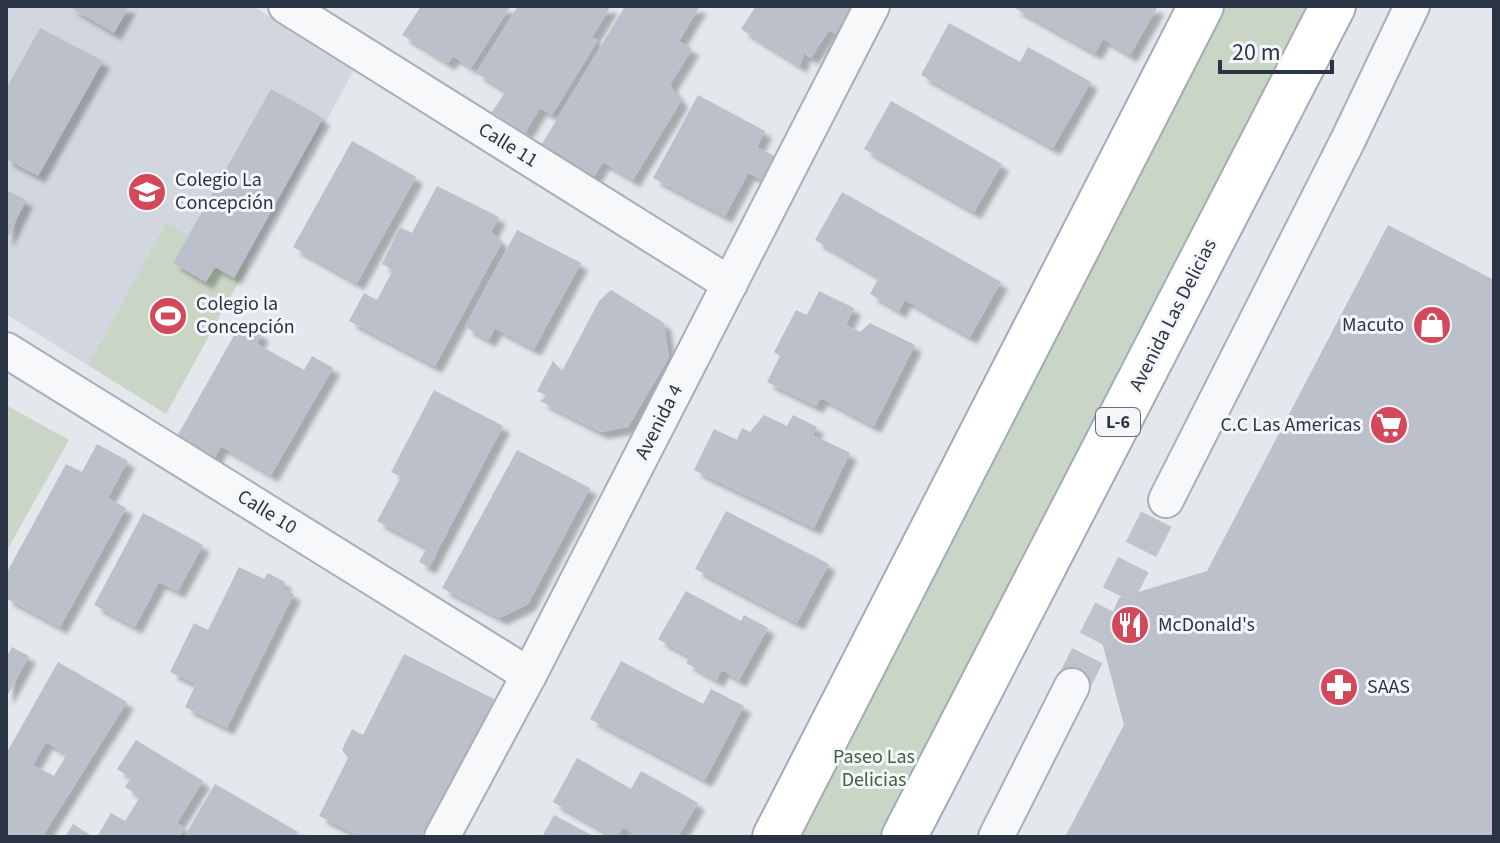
<svg xmlns="http://www.w3.org/2000/svg" width="1500" height="843" font-family="'Source Sans 3',sans-serif">
<defs>
<filter id="shadow"><feDropShadow dx="7" dy="7" stdDeviation="2" flood-color="#0004"/></filter>
</defs>
<rect width="100%" height="100%" fill="#e4e7ec"/>
<polygon fill="#d2d6de" points="6,6 253,6 354,70 166,414 6,314"/>
<g fill="#c9d6c5">
<polygon points="1209,6 1318,6 898,837 779,837"/>
<polygon points="166,223 247,267 166,414 89,365"/>
<polygon points="6,405 69,440 6,552"/>
</g>
<g fill="#bbc0ca" fill-rule="evenodd" filter="url(#shadow)">
<polygon points="68,6 129,6 114,33"/>
<polygon points="421,6 511,6 471,68 453,56 448,63 402,35"/>
<polygon points="518,6 611,6 592,37 598,40 552,115 540,108 525,133 492,112 506,91 476,73"/>
<polygon points="625,6 700,6 679,41 692,49 670,85 681,101 633,180 603,162 592,180 539,149"/>
<polygon points="756,6 857,6 838,35 829,30 811,58 804,53 800,66 741,29"/>
<polygon points="1011,6 1154,6 1157,8 1130,55 1103,39 1095,53"/>
<polygon points="949,23 1020,62 1028,47 1091,82 1053,148 921,75"/>
<polygon points="40,28 103,61 38,176 6,159 6,89"/>
<polygon points="271,89 323,118 234,278 215,267 206,282 173,263"/>
<polygon points="698,95 765,131 757,147 780,159 768,183 748,173 725,216 653,178"/>
<polygon points="891,101 1002,164 974,212 864,149"/>
<polygon points="352,141 416,177 357,283 293,247"/>
<polygon points="437,186 499,217 491,232 502,242 435,366 349,321 364,293 377,300 393,270 382,264 400,227 412,233"/>
<polygon points="6,190 26,200 6,241"/>
<polygon points="842,192 1001,282 970,337 905,300 899,311 870,294 879,277 815,240"/>
<polygon points="1388,225 1494,280 1494,837 1065,837 1124,725 1101,638 1119,598 1207,571"/>
<polygon points="517,230 581,263 534,349 495,328 489,340 465,327"/>
<polygon points="611,290 664,323 669,357 628,427 601,432 540,401 547,396 537,391 553,361 562,371 599,301"/>
<polygon points="819,291 854,308 846,325 860,332 870,323 915,345 874,426 821,398 816,406 767,382 780,356 774,352 796,310 807,315"/>
<polygon points="241,323 262,334 257,344 304,370 312,356 333,368 271,475 221,446 213,461 175,440"/>
<polygon points="434,390 503,426 429,567 419,562 427,547 377,521 401,477 391,472"/>
<polygon points="764,415 787,426 793,415 817,427 813,435 850,453 814,528 694,470 714,429 737,440 742,428 750,432"/>
<polygon points="97,444 128,461 108,498 126,508 60,627 6,598 6,574 66,464 82,472"/>
<polygon points="517,450 590,488 528,604 500,618 442,588"/>
<polygon points="726,511 829,564 797,623 695,569"/>
<polygon points="143,513 203,545 178,591 159,582 135,627 94,605"/>
<polygon points="239,567 264,579 268,573 285,582 282,588 294,594 227,728 185,707 196,684 170,672 194,623 208,630"/>
<polygon points="686,591 741,621 744,615 768,628 739,680 722,670 717,680 686,663 690,657 658,639"/>
<polygon points="12,647 29,656 6,698 6,658"/>
<polygon points="404,654 494,699 424,837 361,837 319,816 348,758 342,750 352,729 363,735"/>
<polygon points="621,661 703,704 711,689 744,706 705,780 590,719"/>
<path d="M58,662l69,40 -85,135h-36v-83zM46,742l21,12 -13,22 -21,-11z"/>
<polygon points="136,740 203,781 177,823 185,828 179,837 97,837 111,813 125,821 140,797 125,787 131,778 117,769"/>
<polygon points="577,758 631,789 641,771 698,803 678,837 639,837 623,827 618,837 614,837 553,802"/>
<polygon points="215,784 298,832 295,837 184,837"/>
<polygon points="554,815 595,837 542,837"/>
<polygon points="73,824 93,837 65,837"/>
</g>
<g fill="none" stroke-linecap="round" stroke-linejoin="round">
<polyline stroke="#bfc3cb" stroke-width="34" stroke-dasharray="34 17" stroke-linecap="butt" points="1072,686 1166,500"/>
<defs>
<g id="street">
<polyline points="286,6 730,284"/>
<polyline points="6,350 529,675"/>
<polyline points="1166,500 1348,140 1412,6"/>
<polyline points="442,837 529,675 872,6"/>
<polyline points="996,837 1072,686"/>
</g>
<g id="primary">
<polyline points="775,837 1201,6"/>
<polyline points="904,837 1333,6"/>
</g>
</defs>
<use href="#street" stroke="#a9aeb7" stroke-width="38"/>
<use href="#primary" stroke="#a3abb8" stroke-width="48"/>
<use href="#street" stroke="#f7f8fa" stroke-width="34"/>
<use href="#primary" stroke="#fff" stroke-width="44"/>
</g>
<defs>
<symbol id="school-disc" viewBox="-11 -11 22 22"><circle r="9.5" fill="#d1495b" stroke="#f4f6f9"/><path d="M0-5L7-2L0 1L-7-2ZM-4 1L0 2.5L4 1V4Q0 6-4 4Z" fill="#fff"/></symbol>
<symbol id="stadium-disc" viewBox="-11 -11 22 22"><circle r="9.5" fill="#d1495b" stroke="#f4f6f9"/><path d="M0-5a6.5 5 0 1 0 0 10a6.5 5 0 1 0 0-10ZM-3.5-1.8h7v3.6h-7Z" fill="#fff"/></symbol>
<symbol id="shop-disc" viewBox="-11 -11 22 22"><circle r="9.5" fill="#d1495b" stroke="#f4f6f9"/><path d="M-5-2.5h2.3a2.7 3.5 0 0 1 5.4 0H5L5.5 6h-11ZM-1.5-2.5h3a1.5 2.3 0 0 0-3 0Z" fill="#fff"/></symbol>
<symbol id="supermarket-disc" viewBox="-11 -11 22 22"><circle r="9.5" fill="#d1495b" stroke="#f4f6f9"/><path d="M-6-5.5h2.5l.6 2H6L4.5 2H-2.5L-4.4-4H-6ZM-1.5 3.2a1.3 1.3 0 1 0 .1 0ZM3 3.2a1.3 1.3 0 1 0 .1 0Z" fill="#fff"/></symbol>
<symbol id="restaurant-disc" viewBox="-11 -11 22 22"><circle r="9.5" fill="#d1495b" stroke="#f4f6f9"/><path d="M-5-6h1v4h1v-4h1v4h1v-4h1v5L-1.5 .5V6h-2V.5L-5-1ZM5-6V6H3V1.5H1.5Q1.5-4 5-6Z" fill="#fff"/></symbol>
<symbol id="pharmacy-disc" viewBox="-11 -11 22 22"><circle r="9.5" fill="#d1495b" stroke="#f4f6f9"/><path d="M-2-6h4v4h4v4h-4v4h-4v-4h-4v-4h4Z" fill="#fff"/></symbol>
</defs>
<g fill-rule="evenodd">
<use href="#school-disc" x="125" y="170" width="44" height="44"/>
<use href="#stadium-disc" x="146" y="294" width="44" height="44"/>
<use href="#shop-disc" x="1410" y="303" width="44" height="44"/>
<use href="#supermarket-disc" x="1367" y="403" width="44" height="44"/>
<use href="#restaurant-disc" x="1108" y="603" width="44" height="44"/>
<use href="#pharmacy-disc" x="1317" y="665" width="44" height="44"/>
</g>
<g text-anchor="middle" dominant-baseline="central" stroke-width="6" stroke-linejoin="round" paint-order="stroke">
<rect fill="#f4f6f9" stroke="#676e7b" stroke-width="2" x="1096" y="408" width="44" height="28" rx="6"/>
<g font-size="18" font-weight="bold" fill="#2b3445">
<text x="1118" y="422">L-6</text>
</g>
<g font-size="20" fill="#2b3445" stroke="#f4f6f9">
<text transform="translate(508 145) rotate(32)">Calle 11</text>
<text transform="translate(1173 315) rotate(-63)">Avenida Las Delicias</text>
<text transform="translate(659 422) rotate(-63)">Avenida 4</text>
<text transform="translate(267 512) rotate(32)">Calle 10</text>
</g>
<g font-size="20" fill="#2b3445" stroke="#f4f6f9" text-anchor="start">
<text x="175" y="180">Colegio La<tspan x="175" dy="23">Concepción</tspan></text>
<text x="196" y="304">Colegio la<tspan x="196" dy="23">Concepción</tspan></text>
<text x="1404" y="325" text-anchor="end">Macuto</text>
<text x="1361" y="425" text-anchor="end">C.C Las Americas</text>
<text x="1158" y="625">McDonald's</text>
<text x="1367" y="687">SAAS</text>
</g>
<g font-size="20" fill="#3f6138" stroke="#f4f6f9">
<text x="874" y="757">Paseo Las<tspan x="874" dy="23">Delicias</tspan></text>
</g>
</g>
<rect width="1500" height="843" fill="none" stroke="#2b3445" stroke-width="16"/>
<path d="M1220 60v12h112v-12" fill="none" stroke="#2b3445" stroke-width="4"/>
<text x="1232" y="60" font-size="24" fill="#2b3445" stroke="#f4f6f9" stroke-width="6" paint-order="stroke">20 m</text>
</svg>
